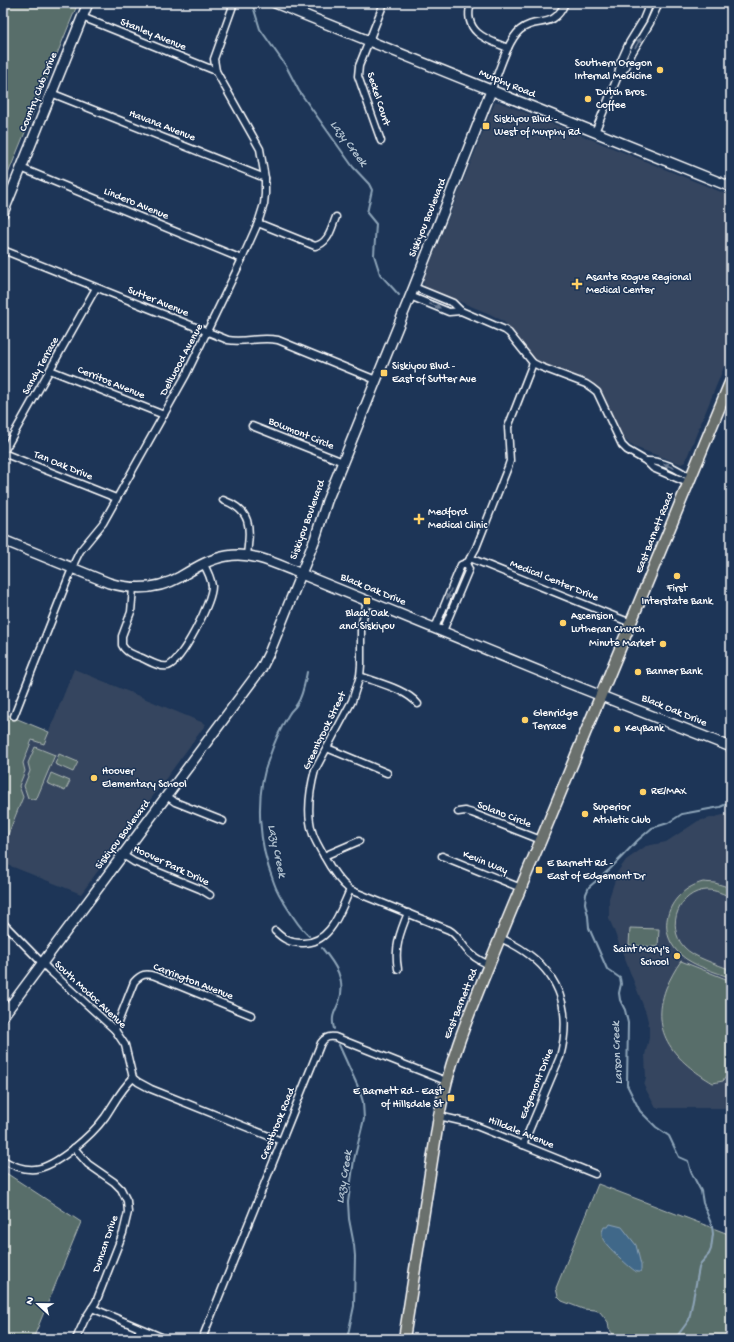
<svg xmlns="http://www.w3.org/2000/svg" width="734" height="1342" font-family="'Gochi Hand',sans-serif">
<rect width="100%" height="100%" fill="#1d3557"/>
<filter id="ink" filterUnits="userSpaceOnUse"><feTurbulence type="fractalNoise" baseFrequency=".025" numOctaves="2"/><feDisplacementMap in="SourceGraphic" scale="8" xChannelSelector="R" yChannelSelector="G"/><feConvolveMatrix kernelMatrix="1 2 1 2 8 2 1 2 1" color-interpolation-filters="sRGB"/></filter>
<g filter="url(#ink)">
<g fill="#34455f">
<polygon points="495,102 499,102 731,196 731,350 685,462 681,464 634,447 624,439 600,389 590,381 539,362 533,358 524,345 503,321 490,314 424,287 423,281"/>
<polygon points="74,669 206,724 81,894 3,863 3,847 23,797 19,786 25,771 23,763 33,740 44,744"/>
<polygon points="731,811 731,1108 656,1108 644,1086 646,1078 645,1055 649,1038 649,1026 646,1013 609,918 609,898 615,880 616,874 626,860 646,846 666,842 698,821 727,814"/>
</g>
<g fill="#596e6a" stroke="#acb6b4">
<polygon points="3,3 78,3 3,186"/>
<polygon points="3,713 49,732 44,744 32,740 23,763 25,771 19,786 23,797 3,847"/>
<polygon points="35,747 55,755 36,800 28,798 24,786 30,771 28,763"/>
<polygon points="59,754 78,762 73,772 55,764"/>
<polygon points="51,773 70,781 65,791 47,783"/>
<path d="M703,882l12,1 16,5v9c-8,-3 -15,-7 -24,-7 -28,1 -42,36 -23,57 10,11 33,17 47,23v8c-15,-6 -38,-12 -50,-23 -28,-25 -12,-64 22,-73z"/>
<polygon points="630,928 659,929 658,947 629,945"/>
<path d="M681,961l50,20v88l-8,12 -10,2c-37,-22 -64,-49 -47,-95 4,-9 9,-19 15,-27z"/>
<polygon points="3,1171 81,1222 33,1339 3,1339"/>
<polygon points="598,1184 731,1235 731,1339 617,1339 609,1329 608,1322 600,1312 595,1310 583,1309 562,1301 558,1297 556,1288"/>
</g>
<path fill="#416889" stroke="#8da4b8" d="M610,1224l12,3 14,18 5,20v5l-1,2c-1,0 -2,0 -3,0 -4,-1 -33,-28 -34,-33 -2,-4 -1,-8 1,-12h4z"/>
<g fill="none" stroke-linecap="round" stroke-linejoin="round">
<g stroke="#8da4b8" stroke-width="2">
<polyline points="253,6 260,29 286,66 299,91 353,167 369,184 372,190 367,213 376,224 374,255 380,274 399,295"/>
<path d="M307,672c-2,10 -4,24 -10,32 -2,4 -6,6 -8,10 -8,13 -15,29 -20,44 -15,39 -10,87 5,125 4,12 11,21 18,32 6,9 9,14 17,21"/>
<path d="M322,948c13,16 25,32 17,54 -5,11 -8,15 -5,27"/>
<polyline points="339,1045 359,1089 363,1102 364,1119 354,1160 348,1202 349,1219 354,1245 355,1256 354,1306 347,1339"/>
<polyline points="675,1339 689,1320 699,1268 701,1263 709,1254 711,1249 713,1234 712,1226 703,1203 701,1191 691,1172 688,1161 679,1157 669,1136 656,1127 640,1111 627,1085 628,1023 625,1010 620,1000 619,993 621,984 620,978 607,969 589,928 588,916 585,903 586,894 589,887 610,869 638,840 652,828 668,823 682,814 720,807 731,802"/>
</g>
<defs>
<g id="street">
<path d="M471,3c-9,29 16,37 37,45"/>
<polyline points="82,17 216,71"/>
<polyline points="618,76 626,67 632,53 650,23 659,3"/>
<path d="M491,91c7,-16 16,-50 29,-61 17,-14 33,1 45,-27"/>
<polyline points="51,93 265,178"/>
<polyline points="595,132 618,76 620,63 629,43 643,20 650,3"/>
<polyline points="381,141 358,76 359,66 384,3"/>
<polyline points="21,168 242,259"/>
<path d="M258,223l57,23c14,-3 16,-17 21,-29"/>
<path d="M3,250l225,90c17,3 33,-4 50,0l98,40"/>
<polyline points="414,287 453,303 461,311 505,330 509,333 533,363 541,367 586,384 592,388 597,392 622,445 627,450 646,461 653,468 688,483"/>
<polyline points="410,296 449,312 461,311"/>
<polyline points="50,370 164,415"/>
<polyline points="252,426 343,462"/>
<polyline points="3,453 96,288"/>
<polyline points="3,453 116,498"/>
<path d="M646,461c16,-1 31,8 45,17"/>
<path d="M223,500c30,11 27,28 24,55"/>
<polyline points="470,558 631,623"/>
<path d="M133,588l-2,24 -9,24v9c4,8 12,10 20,13 7,3 18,10 26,8 14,-5 44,-64 44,-80 -1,-8 -5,-16 -9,-23"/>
<path d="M367,601l-6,26v38l-1,11 -8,25 -37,69c-5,19 -9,41 -3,61 2,9 8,17 12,25 7,13 14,24 26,34l99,40c9,5 12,14 19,21 6,7 13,10 21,14"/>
<polyline points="435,628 461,565 468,562 476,548 508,467 510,461 508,427 533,363"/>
<polyline points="443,631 469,569 466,564"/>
<path d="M360,676c18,7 46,13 58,28"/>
<polyline points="14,716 75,561 80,551 103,523 186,375 242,259 258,223 264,204 265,194 265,178 260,149 216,71 214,59 234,3"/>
<polyline points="327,748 387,773"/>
<polyline points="167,796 175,802 223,821"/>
<polyline points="458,812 465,811 472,813 541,840"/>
<polyline points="123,855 134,862 200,889 210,895"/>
<polyline points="324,856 359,841"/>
<polyline points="442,856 521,888"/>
<polyline points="3,923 49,970 115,1030 125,1045 133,1078 138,1082 151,1089 281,1141"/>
<path d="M275,931c8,8 15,12 27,12 29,1 38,-32 48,-53"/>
<path d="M500,938c53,23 75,63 60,119l-37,88"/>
<path d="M398,969c-4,-21 2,-37 10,-56"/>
<path d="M115,1030l19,-48c7,-8 12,-9 21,-6l96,39"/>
<polyline points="439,1116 469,1123 595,1174"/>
<polyline points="74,1148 88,1164 114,1182 121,1189 127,1201 128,1212 123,1233 96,1302 85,1319 76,1339"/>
<path d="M3,1160c10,6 20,10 32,9 21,-2 57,-34 70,-52 10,-15 15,-26 28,-39"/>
<polyline points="92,1308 166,1339"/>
<polyline points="136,1339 140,1329"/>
<path d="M202,1339l119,-296c4,-6 8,-7 14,-6l111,44"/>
</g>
<g id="secondary">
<polyline points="275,3 731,187"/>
<polyline points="3,213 88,3"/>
<path d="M3,540l106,43c24,7 48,7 71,-6 15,-9 29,-18 47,-21 24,-4 45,6 67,15l272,111 165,65"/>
<polyline points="3,1016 261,669 270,651 315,539 327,501 414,287 491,91"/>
</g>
<path id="primary" d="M404,1339l35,-223c9,-51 28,-97 47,-144 18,-44 36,-88 55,-132l190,-460"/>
</defs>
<use href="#street" stroke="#fff" stroke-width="9"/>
<use href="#secondary" stroke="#fff" stroke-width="12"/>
<use href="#primary" stroke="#fff" stroke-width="13"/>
<use href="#street" stroke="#1d3557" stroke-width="6"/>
<use href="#secondary" stroke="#1d3557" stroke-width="9"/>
<use href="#primary" stroke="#6b706d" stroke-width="10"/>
</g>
<defs><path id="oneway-solid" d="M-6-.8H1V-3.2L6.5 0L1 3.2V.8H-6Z"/></defs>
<g fill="#6c7c92">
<use href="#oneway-solid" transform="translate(638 43) rotate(-58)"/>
<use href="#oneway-solid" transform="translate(435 306) rotate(21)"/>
<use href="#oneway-solid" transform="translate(669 466) rotate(-159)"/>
<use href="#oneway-solid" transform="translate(449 594) rotate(112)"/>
</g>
</g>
<g fill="#ffd166" stroke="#1d3557" stroke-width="1.5">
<circle cx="660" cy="70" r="4"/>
<circle cx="588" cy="99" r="4"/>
<rect x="482" y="122" width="8" height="8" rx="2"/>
<path d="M575 278h4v4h4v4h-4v4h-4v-4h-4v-4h4z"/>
<rect x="380" y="369" width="8" height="8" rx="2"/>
<path d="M417 513h4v4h4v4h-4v4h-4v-4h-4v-4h4z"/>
<circle cx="677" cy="576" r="4"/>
<rect x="363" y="597" width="8" height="8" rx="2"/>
<circle cx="563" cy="623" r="4"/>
<circle cx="663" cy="644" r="4"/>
<circle cx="638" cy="672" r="4"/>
<circle cx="525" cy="720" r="4"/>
<circle cx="617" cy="729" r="4"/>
<circle cx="94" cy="778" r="4"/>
<circle cx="643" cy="792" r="4"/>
<circle cx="585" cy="814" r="4"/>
<rect x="535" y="866" width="8" height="8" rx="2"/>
<circle cx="677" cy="956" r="4"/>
<rect x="447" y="1094" width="8" height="8" rx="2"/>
</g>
<g text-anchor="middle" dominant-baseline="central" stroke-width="3" stroke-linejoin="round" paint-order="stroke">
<g font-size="11" fill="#fff" stroke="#1d3557">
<text transform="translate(153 35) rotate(22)">Stanley Avenue</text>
<text transform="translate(507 84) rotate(22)">Murphy Road</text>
<text transform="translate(39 92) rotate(-68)">Country Club Drive</text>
<text transform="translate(378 99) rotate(72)">Seckel Court</text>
<text transform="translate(162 126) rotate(21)">Havana Avenue</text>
<text transform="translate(136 204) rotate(22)">Lindero Avenue</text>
<text transform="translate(428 218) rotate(-68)">Siskiyou Boulevard</text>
<text transform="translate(158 302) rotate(22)">Sutter Avenue</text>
<text transform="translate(182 360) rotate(-62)">Dellwood Avenue</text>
<text transform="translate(41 366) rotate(-61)">Sandy Terrace</text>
<text transform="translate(111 383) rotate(22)">Cerritos Avenue</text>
<text transform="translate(301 434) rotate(22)">Bowmont Circle</text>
<text transform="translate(63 466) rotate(22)">Tan Oak Drive</text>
<text transform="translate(308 520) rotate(-70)">Siskiyou Boulevard</text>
<text transform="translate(655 533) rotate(-68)">East Barnett Road</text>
<text transform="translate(554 581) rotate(22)">Medical Center Drive</text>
<text transform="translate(373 590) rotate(22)">Black Oak Drive</text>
<text transform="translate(674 711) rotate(22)">Black Oak Drive</text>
<text transform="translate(325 731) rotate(-64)">Greenbrook Street</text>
<text transform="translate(504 815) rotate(21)">Solano Circle</text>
<text transform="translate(123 835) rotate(-53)">Siskiyou Boulevard</text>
<text transform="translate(485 863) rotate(22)">Kevin Way</text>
<text transform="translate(171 866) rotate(25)">Hoover Park Drive</text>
<text transform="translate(193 982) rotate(21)">Carrington Avenue</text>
<text transform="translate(90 995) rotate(43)">South Modoc Avenue</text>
<text transform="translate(461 1004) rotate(-68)">East Barnett Rd</text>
<text transform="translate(537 1084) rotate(-68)">Edgemont Drive</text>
<text transform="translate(278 1124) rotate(-68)">Crestbrook Road</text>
<text transform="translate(521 1133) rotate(22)">Hilldale Avenue</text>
<text transform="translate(106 1244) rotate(-71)">Duncan Drive</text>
</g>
<g font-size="11" fill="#fff" stroke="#1d3557" text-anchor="start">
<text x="652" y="64" text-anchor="end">Southern Oregon<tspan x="652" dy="13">Internal Medicine</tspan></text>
<text x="596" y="93">Dutch Bros.<tspan x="596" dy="13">Coffee</tspan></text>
<text x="494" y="120">Siskiyou Blvd -<tspan x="494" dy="13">West of Murphy Rd</tspan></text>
<text x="586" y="278">Asante Rogue Regional<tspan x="586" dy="13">Medical Center</tspan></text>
<text x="392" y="367">Siskiyou Blvd -<tspan x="392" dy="13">East of Sutter Ave</tspan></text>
<text x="428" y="513">Medford<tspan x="428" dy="13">Medical Clinic</tspan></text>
<text x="677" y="589" text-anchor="middle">First<tspan x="677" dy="13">Interstate Bank</tspan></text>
<text x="367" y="614" text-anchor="middle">Black Oak<tspan x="367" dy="13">and Siskiyou</tspan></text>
<text x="571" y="617">Ascension<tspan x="571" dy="13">Lutheran Church</tspan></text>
<text x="655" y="644" text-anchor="end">Minute Market</text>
<text x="646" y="672">Banner Bank</text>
<text x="533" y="714">Glenridge<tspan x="533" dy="13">Terrace</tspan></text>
<text x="625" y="729">KeyBank</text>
<text x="102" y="772">Hoover<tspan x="102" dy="13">Elementary School</tspan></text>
<text x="651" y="792">RE/MAX</text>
<text x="593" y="808">Superior<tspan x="593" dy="13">Athletic Club</tspan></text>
<text x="547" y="864">E Barnett Rd -<tspan x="547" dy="13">East of Edgemont Dr</tspan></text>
<text x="669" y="950" text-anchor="end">Saint Mary's<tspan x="669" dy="13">School</tspan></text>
<text x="443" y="1092" text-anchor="end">E Barnett Rd - East<tspan x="443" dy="13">of Hillsdale St</tspan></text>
</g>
<g font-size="12" font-style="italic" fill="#b3c3d0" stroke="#1d3557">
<text transform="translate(348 144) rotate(53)">Lazy Creek</text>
<text transform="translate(276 851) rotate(78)">Lazy Creek</text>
<text transform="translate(618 1053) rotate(-93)">Larson Creek</text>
<text transform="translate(345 1177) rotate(-81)">Lazy Creek</text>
</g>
</g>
<rect width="734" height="1342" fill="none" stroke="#1d3557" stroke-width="16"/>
<rect x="8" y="8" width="718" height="1326" fill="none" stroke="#fff" stroke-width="1.5" filter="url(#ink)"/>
<g transform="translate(38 1304) rotate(292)" stroke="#1d3557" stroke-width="3" paint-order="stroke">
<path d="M0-3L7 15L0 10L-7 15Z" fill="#ffffff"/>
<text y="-6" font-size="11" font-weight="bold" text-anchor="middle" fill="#ffffff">N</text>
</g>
</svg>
